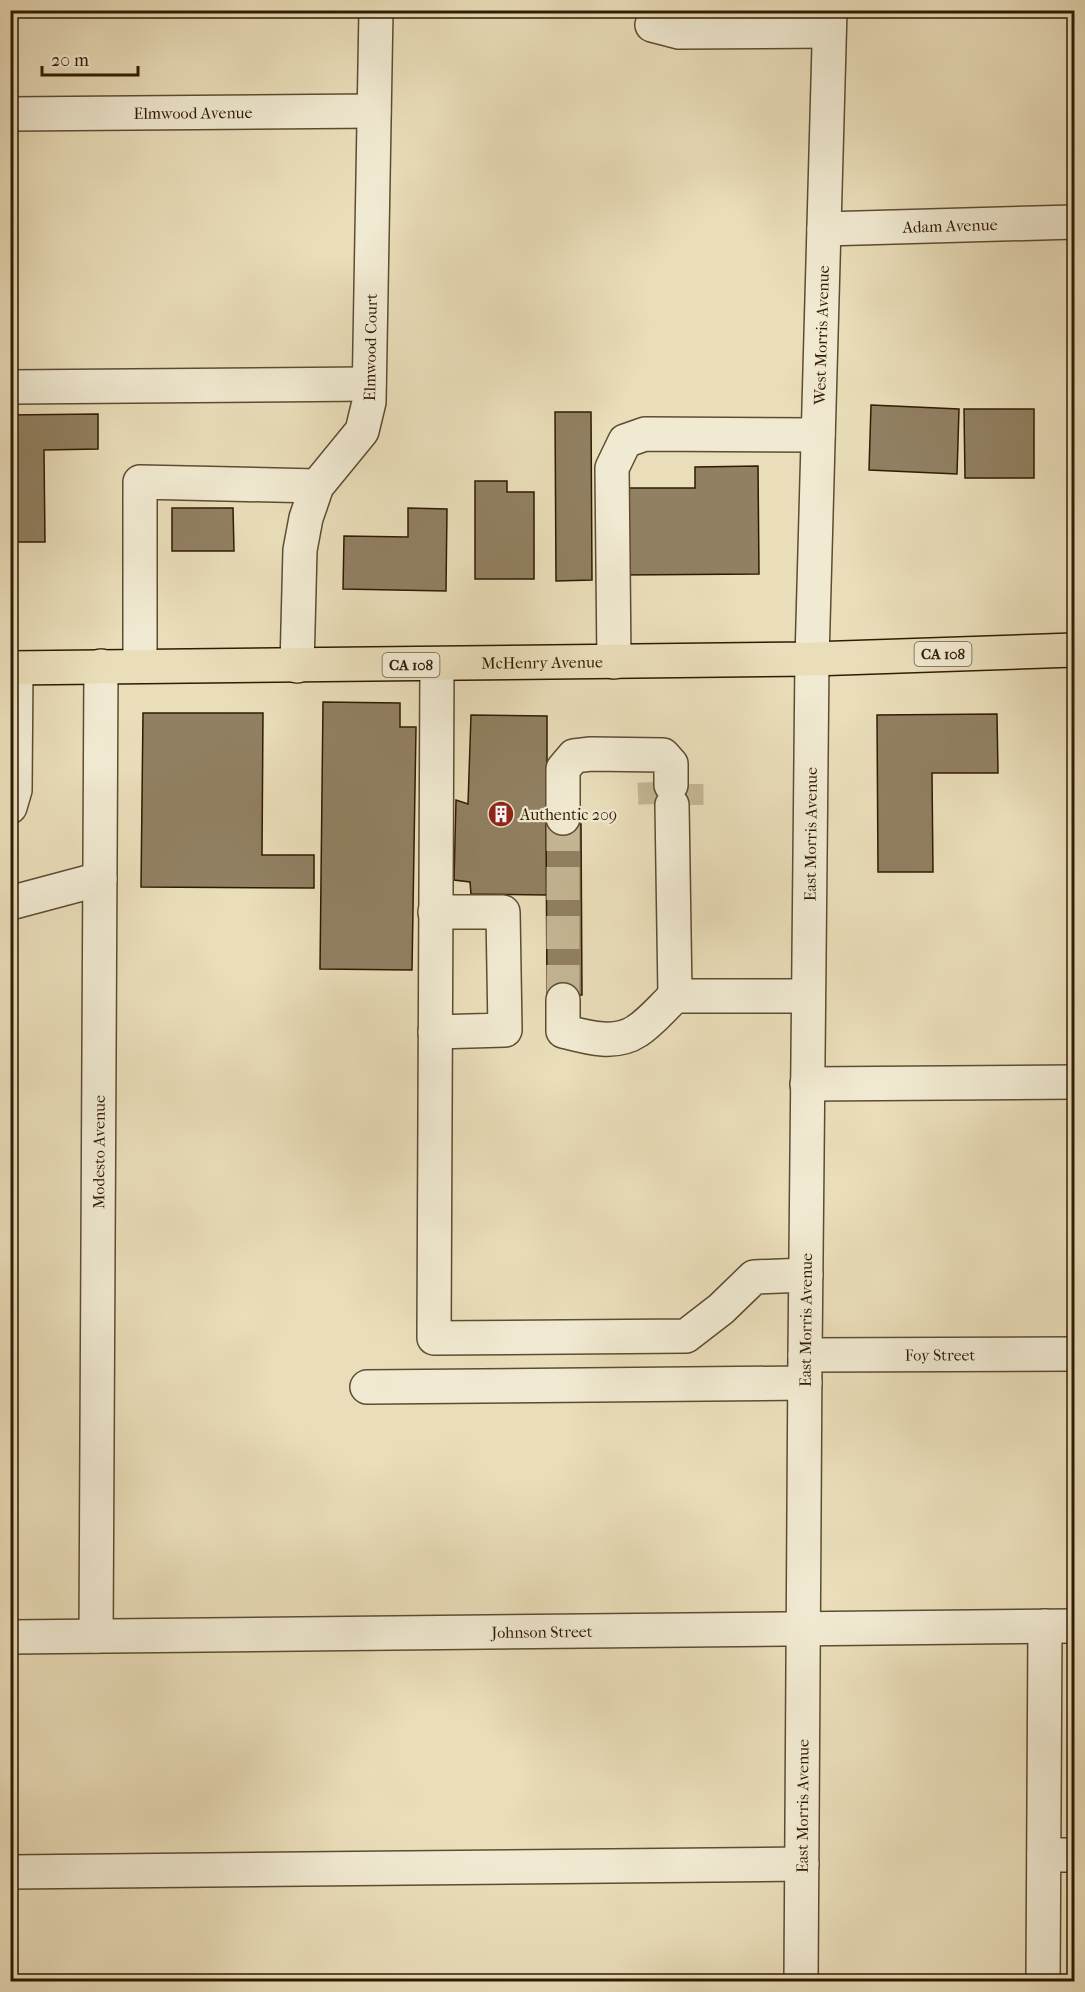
<svg xmlns="http://www.w3.org/2000/svg" width="1085" height="1992" font-family="'IM FELL French Canon',serif">
<rect width="100%" height="100%" fill="#eadeba"/>
<filter id="stains"><feTurbulence type="fractalNoise" baseFrequency=".00333" numOctaves="4"/><feColorMatrix values="0 0 0 0 .2 0 0 0 0 .09 0 0 0 0 .02 0 0 0 .5 -.17"/></filter>
<radialGradient id="worn" r=".72"><stop offset=".6" stop-color="#630" stop-opacity="0"/><stop offset="1" stop-color="#630" stop-opacity=".3"/></radialGradient>
<g fill="#918062" stroke="#301b03" stroke-width="1.5">
<polygon points="871,405 959,409 957,474 869,470"/>
<polygon points="964,409 1034,409 1034,478 965,478"/>
<polygon points="555,412 591,412 592,580 556,581"/>
<polygon points="98,414 98,449 44,450 45,542 10,542 10,415"/>
<polygon points="758,466 759,574 621,575 620,488 695,488 695,467"/>
<polygon points="475,481 507,481 507,492 534,492 534,579 475,579"/>
<polygon points="172,508 233,508 234,551 172,551"/>
<polygon points="408,508 447,509 446,591 343,589 344,536 408,537"/>
<rect x="1072" y="697" width="2" height="96"/>
<polygon points="323,702 400,703 400,727 416,727 412,970 320,969"/>
<polygon points="143,713 263,713 262,855 314,855 314,888 141,887"/>
<polygon points="997,714 998,773 932,773 933,872 878,872 877,715"/>
<polygon points="471,715 547,716 547,895 471,894 470,882 454,880 456,800 468,804"/>
<polygon points="546,824 581,824 582,995 547,995"/>
</g>
<g fill="none" stroke-linecap="round" stroke-linejoin="round">
<g stroke="#c5b795" stroke-width="33" stroke-dasharray="33 16" stroke-linecap="butt">
<polyline points="654,782 655,804"/>
<polyline points="687,784 687,805"/>
<polyline points="563,818 563,1000"/>
</g>
<defs>
<g id="minor">
<polyline points="652,25 679,32 829,31"/>
<path id="s1" d="M10,114l364,-3"/>
<path id="s2" d="M824,229l250,-7"/>
<polyline points="10,387 369,384"/>
<polyline points="614,662 612,468 625,441 645,434 818,435"/>
<polyline points="437,664 434,1338 686,1336 721,1309 754,1277 806,1275"/>
<polyline points="140,666 140,482 317,486"/>
<path id="s3" d="M297,666l3,-116 6,-32 11,-32 45,-55 7,-29 7,-392"/>
<polyline points="672,805 675,996 808,996"/>
<polyline points="10,807 15,790 16,668"/>
<polyline points="563,818 563,769 574,756 591,754 663,755 671,764 671,785"/>
<polyline points="10,903 100,879"/>
<path d="M563,1000v31c23,6 52,15 74,0 14,-9 26,-24 38,-35"/>
<polyline points="435,1032 505,1030 503,912 435,912"/>
<polyline points="807,1084 1074,1082"/>
<path id="s4" d="M805,1355l269,-1"/>
<polyline points="367,1387 805,1383"/>
<path id="s5" d="M96,1636l5,-970"/>
<path id="s6" d="M10,1637l1064,-11"/>
<polyline points="1044,1855 1074,1855"/>
<polyline points="10,1872 802,1864"/>
<path id="s7" d="M801,1982l4,-627 7,-696 18,-649"/>
<polyline points="1043,1982 1045,1626"/>
</g>
<g id="major">
<path id="s8" d="M10,668l802,-9 262,-9"/>
</g>
</defs>
<use href="#minor" stroke="#5e4c31" stroke-width="36"/>
<use href="#major" stroke="#301b03" stroke-width="36"/>
<use href="#minor" stroke="#f1ead2" stroke-width="33"/>
<use href="#major" stroke="#eadeba" stroke-width="33"/>
</g>
<defs>
<symbol id="building-disc" viewBox="-11 -11 22 22"><circle r="9.5" fill="#8f2418" stroke="#f1ead2"/><path d="M-4-6H4V6H1V3H-1V6H-4ZM-2.5-4.3h1.7v1.8h-1.7ZM.8-4.3h1.7v1.8H.8ZM-2.5-1h1.7V.8h-1.7ZM.8-1h1.7V.8H.8Z" fill="#fff"/></symbol>
</defs>
<g fill-rule="evenodd">
<use href="#building-disc" x="486" y="799" width="30" height="30"/>
</g>
<g text-anchor="middle" dominant-baseline="central" stroke-width="4.5" stroke-linejoin="round" paint-order="stroke">
<g fill="#f1ead2" stroke="#6a5941" stroke-width="1.5">
<rect x="914.5" y="642" width="57" height="24" rx="4.5"/>
<rect x="382.5" y="653" width="57" height="24" rx="4.5"/>
</g>
<g font-size="15" font-weight="bold" fill="#301b03">
<text x="943" y="654">CA 108</text>
<text x="411" y="665">CA 108</text>
</g>
<g font-size="16" fill="#301b03" stroke="#f1ead2">
<text stroke="none"><textPath href="#s1" startOffset="183">Elmwood Avenue</textPath></text>
<text stroke="none"><textPath href="#s2" startOffset="126">Adam Avenue</textPath></text>
<text stroke="none"><textPath href="#s7" startOffset="1647">West Morris Avenue</textPath></text>
<text stroke="none"><textPath href="#s3" startOffset="338">Elmwood Court</textPath></text>
<text stroke="none"><textPath href="#s8" startOffset="532">McHenry Avenue</textPath></text>
<text stroke="none"><textPath href="#s7" startOffset="1148">East Morris Avenue</textPath></text>
<text stroke="none"><textPath href="#s5" startOffset="484">Modesto Avenue</textPath></text>
<text stroke="none"><textPath href="#s7" startOffset="662">East Morris Avenue</textPath></text>
<text stroke="none"><textPath href="#s4" startOffset="135">Foy Street</textPath></text>
<text stroke="none"><textPath href="#s6" startOffset="532">Johnson Street</textPath></text>
<text stroke="none"><textPath href="#s7" startOffset="176">East Morris Avenue</textPath></text>
</g>
<g font-size="16" fill="#301b03" stroke="#f1ead2" text-anchor="start">
<text x="520" y="814">Authentic 209</text>
</g>
</g>
<rect width="1085" height="1992" fill="none" stroke="#eadeba" stroke-width="36"/>
<rect x="12" y="12" width="1061" height="1968" fill="none" stroke="#301b03" stroke-width="3"/>
<rect x="18" y="18" width="1049" height="1956" fill="none" stroke="#301b03" stroke-width="1.5"/>
<path d="M42 66v9h96v-9" fill="none" stroke="#301b03" stroke-width="3"/>
<text x="51" y="66" font-size="18" fill="#301b03" stroke="#f1ead2" stroke-width="4.5" paint-order="stroke">20 m</text>
<rect width="100%" height="100%" filter="url(#stains)"/>
<rect width="100%" height="100%" fill="url(#worn)"/>
</svg>
